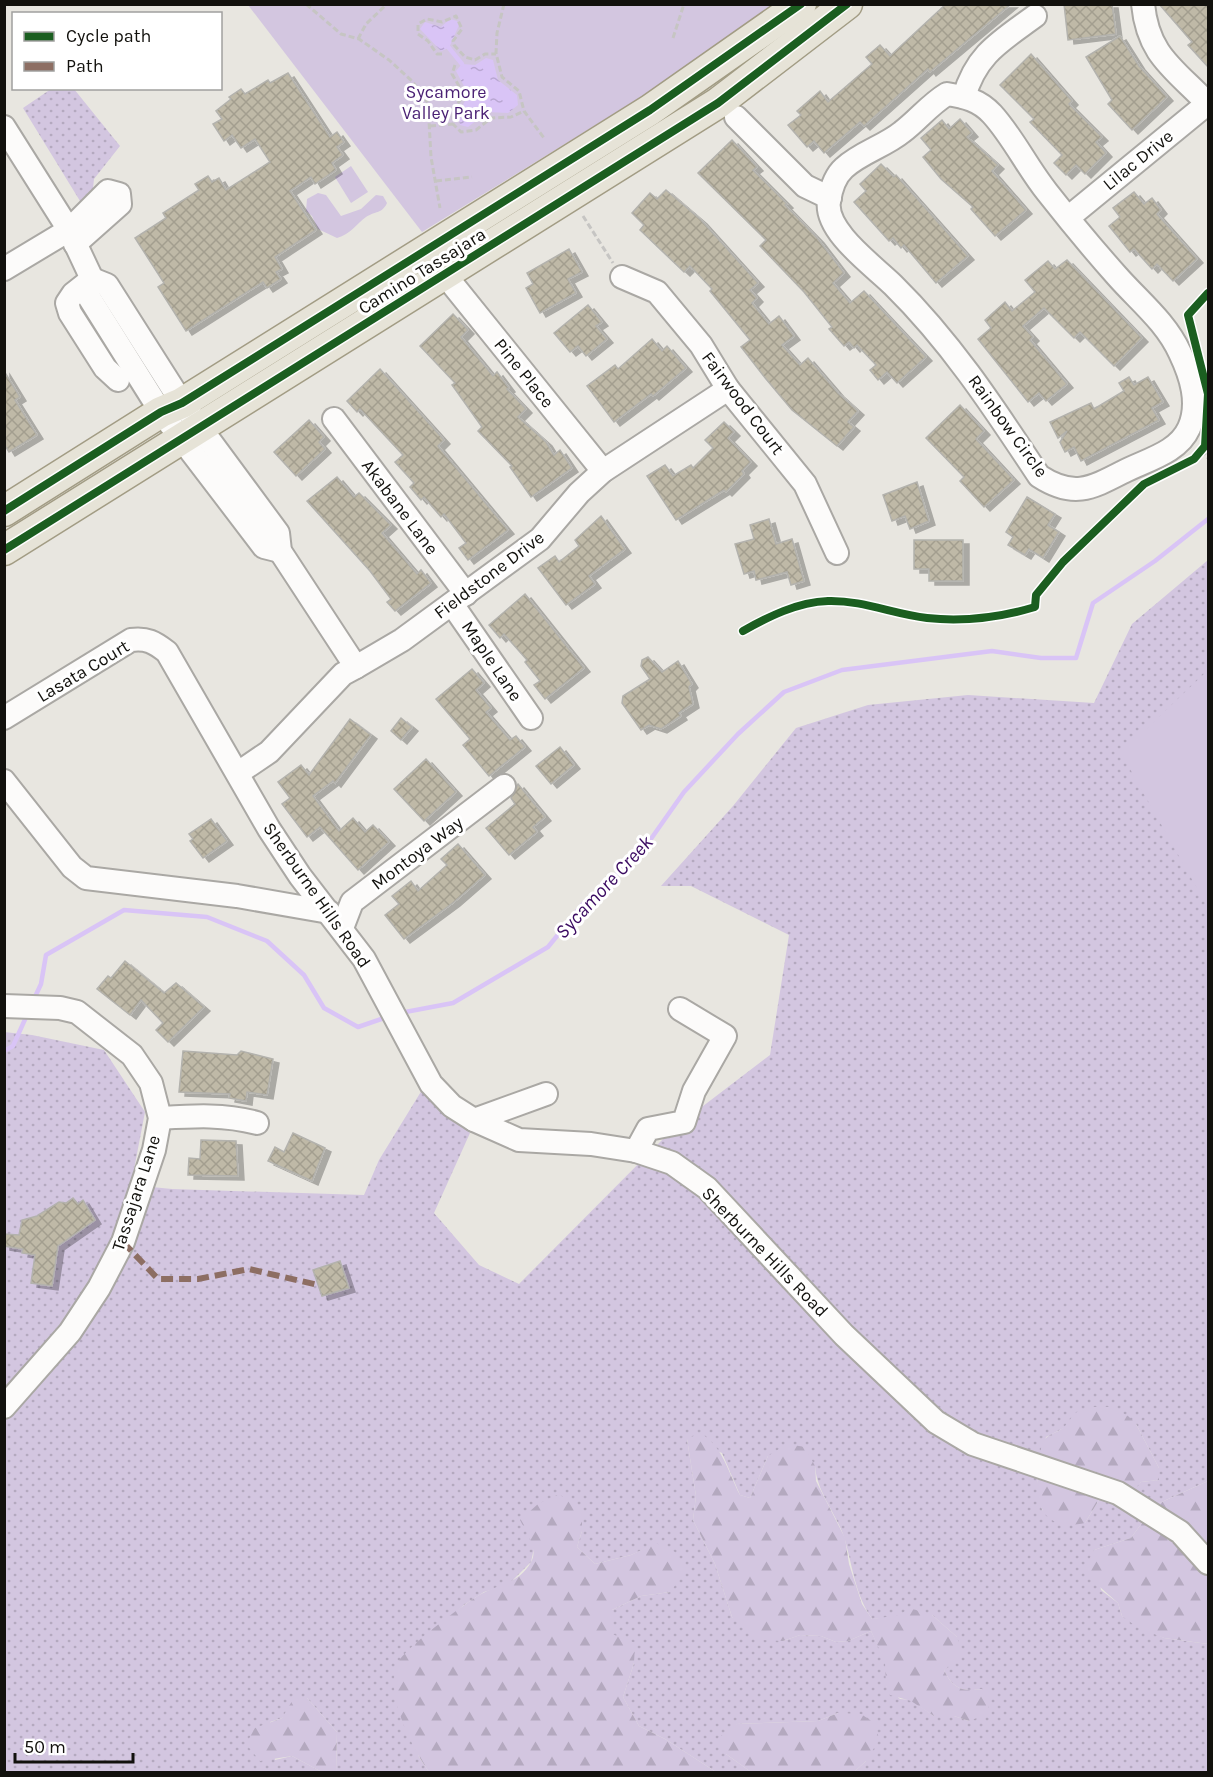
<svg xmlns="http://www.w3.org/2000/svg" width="1213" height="1777" font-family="Karla,sans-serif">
<defs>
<pattern id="grass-dots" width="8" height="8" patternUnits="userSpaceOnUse" patternTransform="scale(1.5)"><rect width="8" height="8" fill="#d3c6e0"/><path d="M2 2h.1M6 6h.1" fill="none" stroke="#b4a9bf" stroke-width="1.8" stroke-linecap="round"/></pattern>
<pattern id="forest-firs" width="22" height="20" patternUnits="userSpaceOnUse" patternTransform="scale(1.5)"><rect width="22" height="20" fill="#d3c6e0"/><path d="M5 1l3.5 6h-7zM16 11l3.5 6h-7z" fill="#b4a9bf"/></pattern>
<pattern id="water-ripples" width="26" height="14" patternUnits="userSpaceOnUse" patternTransform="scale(1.5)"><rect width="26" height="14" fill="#d9c4f6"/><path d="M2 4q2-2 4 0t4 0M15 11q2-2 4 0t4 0" fill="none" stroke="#b9a7d2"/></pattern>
<pattern id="building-cross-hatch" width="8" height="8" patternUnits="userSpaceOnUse" patternTransform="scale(1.5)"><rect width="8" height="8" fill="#bfb9a7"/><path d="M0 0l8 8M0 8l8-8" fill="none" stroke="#a39e8f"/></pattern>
<filter id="shadow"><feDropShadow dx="6" dy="4" stdDeviation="0" flood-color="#0004"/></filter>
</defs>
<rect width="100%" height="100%" fill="#e8e6e0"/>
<g fill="url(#grass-dots)" fill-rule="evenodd">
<polygon points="51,89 74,89 120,146 94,179 93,188 80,201 23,108"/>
<path d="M1208,560v921l-53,24 -24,33 -37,12 7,40 17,13 4,13 42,22 44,6v128h-354l12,-11 -28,-48 -20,8 -81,3 -11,30 25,18h-35l-51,-33 -26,-13 -16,-29 11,-34 -22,-29v-24l29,-14 29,-4 -14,-48 -25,11 -36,9 -18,-17 5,-16 -48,17 -3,14 -23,23 -24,7 -20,13 -65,56 20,96 10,15h-93l1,-40 -30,-34 -25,20 -12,4 5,38 17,-4 28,15 15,1h-330l-1,-740 28,3 72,15 41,62 -14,73 41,4 192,6 15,-35 43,-70 48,43 -36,80 45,52 40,19 154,-155 97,-74 19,-120 -98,-49h-30l72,-80 63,-78 72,-23 100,-10 126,8 38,-79zM1136,1424l23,44v12l-18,2 -23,20 -19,-2 -14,23 -43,-13 -5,-33 9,-40 18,-9zM687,1439l35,14 18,42 10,3 18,-42 47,10c2,27 22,48 30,74 8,28 10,54 27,79l60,-4 25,22 -13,33c9,19 18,22 38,19l-13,32 -15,-5h-20l-23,-16 -11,-1 -14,-13v-24l-15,-31 -23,10 -12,1 -15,-6 -21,-1 -17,6 -51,-24 -17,-53 -22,-44 3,-24z"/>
</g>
<g fill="url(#forest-firs)">
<path d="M1091,1407h19l18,9 8,8 23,44v12l-18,2 -17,19 -25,-1 -14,23c-43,9 -52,-20 -46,-57 1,-8 1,-21 6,-27 5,-6 15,-7 20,-13 4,-4 7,-11 12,-14 4,-2 10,-3 14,-5z"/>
<path d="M700,1433c23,13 28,39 40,62l10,3 18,-42 19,-12 18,3 10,19 1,15 29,57 4,26 13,40 10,15 28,-4 9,-7 23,7 25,22 5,14 -5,11 -13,8c9,19 18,22 38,19l9,6 -4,19 -18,7 -15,-5h-20l-23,-15 -21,-6 -4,-9 -1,-24 -14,-31 -23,10 -12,1 -15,-6 -21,-1 -17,6 -23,-1 -28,-23 -17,-53 -22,-44 3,-24 -9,-57z"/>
<polygon points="1208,1481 1208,1644 1164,1638 1137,1627 1122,1616 1118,1603 1083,1572 1094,1550 1131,1538 1155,1505"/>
<path d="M559,1494l23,18v19l-5,16 18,17 36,-9 25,-12 19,9 11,19 -16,21 -29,4 -29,14v24l23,9 -1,20 -11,34 16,29 26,13 51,33h-287c-17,-24 -47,-82 -30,-111 9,-15 66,-58 82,-67 18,-10 38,-10 50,-32 8,-13 -5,-30 -11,-42l18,-16z"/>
<polygon points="295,1696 307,1698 337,1732 336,1772 320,1771 292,1756 260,1761 246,1744 255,1728 282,1718"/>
<polygon points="838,1713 861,1714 876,1724 879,1740 866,1761 854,1772 751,1772 726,1754 718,1738 737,1724 818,1721"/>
</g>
<g fill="#d3c6e0">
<polygon points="248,5 773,5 654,89 422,232"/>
<polygon points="351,166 368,192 351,203 335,177"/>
<path d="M318,193l8,2 15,21 20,-7 15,-14 7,1 4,7c-5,11 -12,8 -21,14 -10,7 -15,17 -29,21l-19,-9 -6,-13 -6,-5 1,-12z"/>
<polygon points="1208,670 1208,908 1121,753"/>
</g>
<g fill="url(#water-ripples)">
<polygon points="450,19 457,21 459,25 449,48 441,51 420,29 425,22 441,27"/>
<polygon points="486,58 493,60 498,80 517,95 518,105 508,113 487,112 468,127 460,125 458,114 465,101 466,90 456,71 462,64 475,65"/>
</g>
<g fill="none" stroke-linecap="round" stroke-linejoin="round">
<g stroke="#d9c4f6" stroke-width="4.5">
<polyline points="449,48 462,64"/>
<polyline points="34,999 41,984 46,955 124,910 207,917 267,941 304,975 324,1008 358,1027 387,1017"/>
<polyline points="400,1013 453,1003 548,947 583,904 641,853 684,792 738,734 784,692 842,670 992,651 1041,658 1076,658 1093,603 1155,561 1208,519"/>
<polyline points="4,1051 13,1046 27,1015"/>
</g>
</g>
<g fill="url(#building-cross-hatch)" stroke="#b3b2ad" stroke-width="1.5" filter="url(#shadow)">
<polygon points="946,4 1011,4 930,72 928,69 864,126 860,122 824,153 814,141 807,147 788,125 801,115 797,111 820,91 828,102 872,64 866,57 880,45 890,56"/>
<polygon points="1064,4 1112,4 1116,34 1068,40"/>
<polygon points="1159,4 1209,4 1209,68 1188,45 1192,42"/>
<polygon points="1120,36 1139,66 1167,97 1132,130 1108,104 1112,100 1086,57"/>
<polygon points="1031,54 1072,101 1069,104 1102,137 1096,142 1106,153 1085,174 1076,165 1066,175 1054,163 1062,155 1030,122 1034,119 1000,85"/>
<polygon points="288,73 330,137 337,132 344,142 337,147 343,155 332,163 336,170 315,184 311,177 290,191 316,230 275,257 282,269 276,272 281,279 267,288 263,282 186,331 158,287 164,283 135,238 166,218 163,213 199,190 195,184 208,176 212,182 219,178 226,190 270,162 255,139 241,148 232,135 224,141 213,124 222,119 216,111 231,99 229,97 241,89 245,94 268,80 270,83"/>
<polygon points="960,119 972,133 967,137 998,165 992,171 1026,210 995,236 971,209 973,207 941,179 923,157 931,150 921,138 942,120 949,129"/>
<polygon points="732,140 757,167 753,170 787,204 785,205 818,239 844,273 833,283 850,303 864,291 926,357 897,383 887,372 878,380 870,370 876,365 857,345 854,348 849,342 844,346 829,329 832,327 804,292 760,246 766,240 698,173"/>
<polygon points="881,164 894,177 896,175 968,256 936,283 904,245 901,248 893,238 889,241 854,202 866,191 860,184"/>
<polygon points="666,190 701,220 758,283 750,290 757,298 752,303 769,324 779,316 794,336 782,345 800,365 808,358 838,393 858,411 848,422 854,427 837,446 792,410 766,379 741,347 750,340 710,291 712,289 690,266 684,272 640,230 644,225 632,213 650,193 657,199"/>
<polygon points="1134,192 1144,204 1152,198 1161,210 1157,214 1197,259 1173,281 1157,264 1152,269 1134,249 1130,252 1109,226 1120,217 1113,208"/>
<polygon points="569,249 582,272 568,279 576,293 540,313 526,288 533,284 527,273"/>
<polygon points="1067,260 1142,338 1114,366 1080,332 1074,338 1044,308 1023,326 1033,337 1030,340 1067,384 1046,401 1039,393 1028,402 978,339 991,328 985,320 1005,302 1012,311 1035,292 1025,280 1048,261 1055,269"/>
<polygon points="588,305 602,322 596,326 607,339 586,356 578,346 570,352 554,333"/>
<polygon points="453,314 468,330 461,337 493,376 497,372 509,388 507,389 526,409 518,417 546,442 554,455 560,450 572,468 531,497 510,467 512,466 478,431 482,427 452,385 455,383 420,346"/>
<polygon points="652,339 662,351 667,346 686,368 653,396 651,394 614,422 587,386 615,365 618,369"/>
<polygon points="380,369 444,440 438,446 508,530 468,560 459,548 466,543 444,514 441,517 424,497 421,500 410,487 414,483 395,462 403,455 360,409 357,412 347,401"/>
<polygon points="4,371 20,397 15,400 37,435 9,452 4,444"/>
<polygon points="1129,377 1134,385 1148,377 1163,402 1152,408 1159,420 1081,461 1074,447 1065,452 1060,442 1067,431 1058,438 1050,422 1091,403 1094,409 1124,391 1119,383"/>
<polygon points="960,405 984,431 976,439 1014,480 984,507 960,481 964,477 926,438"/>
<polygon points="309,420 324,437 319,442 325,449 296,476 274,452"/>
<polygon points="724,422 734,432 728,438 751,462 742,471 744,474 726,492 724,490 676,520 647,476 665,465 673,476 691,465 693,468 713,448 705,440"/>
<polygon points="337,477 354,497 359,493 391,525 382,533 417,574 421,570 431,583 395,611 387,602 391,599 370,571 307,501"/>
<polygon points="917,482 929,521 910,529 905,516 892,521 883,495"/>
<polygon points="1027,497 1055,514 1048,525 1059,532 1043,558 1029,549 1025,555 1008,545 1013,537 1006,532"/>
<polygon points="601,516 625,549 589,576 595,584 566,605 538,568 555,556 559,562 579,546 575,540"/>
<polygon points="769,519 776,544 792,539 804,581 791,585 787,572 756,580 754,571 744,574 735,544 754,539 750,525"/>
<polygon points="914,540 963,540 963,581 929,581 929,569 914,569"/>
<polygon points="525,594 584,668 545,699 534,685 540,681 525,662 527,660 504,634 500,638 489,625"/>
<polygon points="648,657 662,672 678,661 692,684 689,687 693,704 679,713 681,716 661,729 649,725 641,730 622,703 623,696 650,679 641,666 642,660"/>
<polygon points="472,669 484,683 476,690 491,708 486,712 510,740 516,736 525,747 489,776 463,745 470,739 436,699"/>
<polygon points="401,718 412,727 401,740 391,731"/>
<polygon points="350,719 371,735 335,783 333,781 313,796 339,831 353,818 365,832 373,825 389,842 358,870 320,827 307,837 282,804 290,798 278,782 301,765 309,775"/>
<polygon points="560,747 574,765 551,784 536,766"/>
<polygon points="426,759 456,792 424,821 394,789"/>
<polygon points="518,784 545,817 533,827 537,832 509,855 486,828 515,804 511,798"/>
<polygon points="211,819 227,841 203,858 190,841 193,839 189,834"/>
<polygon points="458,844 485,875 454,902 404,939 385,915 399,904 392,896 411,881 418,891 447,865 441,859"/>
<polygon points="125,961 164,993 176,983 204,1007 168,1042 156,1030 163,1023 141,1000 130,1015 97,989 108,976 111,978"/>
<polygon points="183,1051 237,1055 241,1051 273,1059 267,1095 247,1092 246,1101 229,1098 230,1094 179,1092"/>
<polygon points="293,1133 325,1148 312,1181 268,1161 275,1147 284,1152"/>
<polygon points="201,1140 236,1141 238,1176 188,1175 189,1158 200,1159"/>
<polygon points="73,1198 78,1204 83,1200 95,1220 58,1246 52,1286 31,1283 35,1255 22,1253 23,1249 4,1246 4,1234 19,1235 22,1220 37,1216 59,1202 66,1203"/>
<polygon points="340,1261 349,1288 322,1296 313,1270"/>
</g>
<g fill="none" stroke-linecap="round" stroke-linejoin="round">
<defs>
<g id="minor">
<path d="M1143,4c5,52 32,65 65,100"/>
<path d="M947,94c18,3 32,6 45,20 21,23 35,53 55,78 22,28 46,57 70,84 22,25 49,46 63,77 11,23 20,50 9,75 -11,25 -43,32 -66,44 -33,17 -50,26 -84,4 -45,-68 -88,-134 -146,-191 -19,-19 -69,-54 -64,-84 2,-12 6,-25 15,-33 16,-15 41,-22 58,-36 16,-12 27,-27 45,-38z"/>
<path d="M964,97c12,-43 37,-56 71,-81"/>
<polyline points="736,117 805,186 830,198"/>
<polyline points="4,127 69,230 92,279 87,294 161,412 264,547 280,551"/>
<polyline points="1069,217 1208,103"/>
<polyline points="4,269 69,230 108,191 119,194 120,204 75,244"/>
<polyline points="445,275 603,471"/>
<polyline points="622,277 657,292 701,345 728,389 805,484 837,553"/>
<polyline points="92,279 107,285 182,403 278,533 280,551 356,667 343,674 269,752 238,773"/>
<polyline points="92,279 73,294 67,303 70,313 105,368 118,380"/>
<polyline points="334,419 466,594"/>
<polyline points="452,604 531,718"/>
<polyline points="356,667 402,640 540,539 579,493 603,471 728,389"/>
<path d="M4,718l127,-78c16,-2 23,2 36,12l102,177 31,47 64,83 67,125 21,22 22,14 45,20 72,4 45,7 36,12 35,25 137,147 92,87 37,22 145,49 62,39 28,31"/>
<polyline points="4,781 72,867 86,878 237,896 329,912"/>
<polyline points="342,928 352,902 504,786"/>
<polyline points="4,1006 60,1008 77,1012 132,1055 151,1083 160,1118 154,1150 123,1242 99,1288 70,1332 4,1407"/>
<path d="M160,1118c34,-2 64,-4 97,5"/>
<polyline points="474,1120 546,1094"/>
<polyline points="636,1151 648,1129 684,1122 694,1091 725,1036 680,1009"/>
</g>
<g id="major">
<polyline points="4,511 161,412 182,403 650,110 801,4"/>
<polyline points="4,550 718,103 847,4"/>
</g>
</defs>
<use href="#minor" stroke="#aaa8a4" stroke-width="26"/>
<use href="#major" stroke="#a29c84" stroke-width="33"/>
<g stroke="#c6c5c3" stroke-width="3" stroke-dasharray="6 3" stroke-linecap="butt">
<polyline points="306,4 341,34 359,39 389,60 412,81 428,103 431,157 440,208"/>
<polyline points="504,4 497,33 496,53 502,77 519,91 524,111 544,138"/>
<polyline points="673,38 684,4"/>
<polyline points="358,39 366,24 387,4"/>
<polyline points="442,54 437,54 428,41 418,34 418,24 427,19 442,22 456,16 462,29 453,41 454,45 465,57 475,60 485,54 496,54"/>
<polyline points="455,65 452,74 459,86 461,99 453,110 453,124 461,132 476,130 491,118 511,117 524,111"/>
<polyline points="430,126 453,124"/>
<polyline points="436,181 472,177"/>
<polyline points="583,216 613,263"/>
<polyline points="1202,450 1208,458"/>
</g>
<use href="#minor" stroke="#fcfbfa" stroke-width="22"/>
<use href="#major" stroke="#e6e3d7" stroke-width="30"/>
<polyline stroke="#8d6e63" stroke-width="6" stroke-dasharray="12 6" stroke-linecap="butt" points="123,1242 158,1279 198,1279 249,1269 318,1285"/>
<defs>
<g id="cycleway">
<polyline points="4,511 161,412 182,403 650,110 801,4"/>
<polyline points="4,550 718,103 847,4"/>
<path d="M743,631c25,-14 54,-29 85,-30 34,-1 65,13 99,17 38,4 71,0 108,-11l1,-12 27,-33 81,-78 50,-25 11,-13 3,-52 -20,-79 20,-22"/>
</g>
</defs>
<use href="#cycleway" stroke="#fff" stroke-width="11"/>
<use href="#cycleway" stroke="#1b5e20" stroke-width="8"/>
</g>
<g text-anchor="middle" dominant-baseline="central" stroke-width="6" stroke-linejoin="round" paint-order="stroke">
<g font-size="18" fill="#491f73" stroke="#fff">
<text x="446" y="92">Sycamore<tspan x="446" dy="21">Valley Park</tspan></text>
</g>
<g font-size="18" fill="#12110d" stroke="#fff">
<text transform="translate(1138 160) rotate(-39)">Lilac Drive</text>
<text transform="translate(422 271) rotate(-32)">Camino Tassajara</text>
<text transform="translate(524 373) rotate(51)">Pine Place</text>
<text transform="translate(743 403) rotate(53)">Fairwood Court</text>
<text transform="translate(1008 426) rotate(54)">Rainbow Circle</text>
<text transform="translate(400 507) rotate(53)">Akabane Lane</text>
<text transform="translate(489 575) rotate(-37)">Fieldstone Drive</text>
<text transform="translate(492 661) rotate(56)">Maple Lane</text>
<text transform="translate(83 671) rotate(-31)">Lasata Court</text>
<text transform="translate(417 853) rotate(-37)">Montoya Way</text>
<text transform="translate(317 895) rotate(55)">Sherburne Hills Road</text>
<text transform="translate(136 1193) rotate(-72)">Tassajara Lane</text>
<text transform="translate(765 1252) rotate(46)">Sherburne Hills Road</text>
</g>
<g font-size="20" font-style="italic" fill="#3a0a61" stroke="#fff">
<text transform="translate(604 887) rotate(-47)">Sycamore Creek</text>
</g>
</g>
<rect width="1213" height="1777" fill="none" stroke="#12110d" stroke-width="12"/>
<rect x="12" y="12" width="210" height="78" fill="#ffffff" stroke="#a0a09e" stroke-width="1.5"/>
<rect x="24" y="32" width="30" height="9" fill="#1b5e20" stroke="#a0a09e" stroke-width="1.5"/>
<text x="66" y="42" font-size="18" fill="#12110d">Cycle path</text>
<rect x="24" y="62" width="30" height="9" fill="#8d6e63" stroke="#a0a09e" stroke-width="1.5"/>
<text x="66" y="72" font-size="18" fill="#12110d">Path</text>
<path d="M15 1753v9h118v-9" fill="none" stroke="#12110d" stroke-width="3"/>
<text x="24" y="1753" font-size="18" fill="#12110d" stroke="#ffffff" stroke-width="4.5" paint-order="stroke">50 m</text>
</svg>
